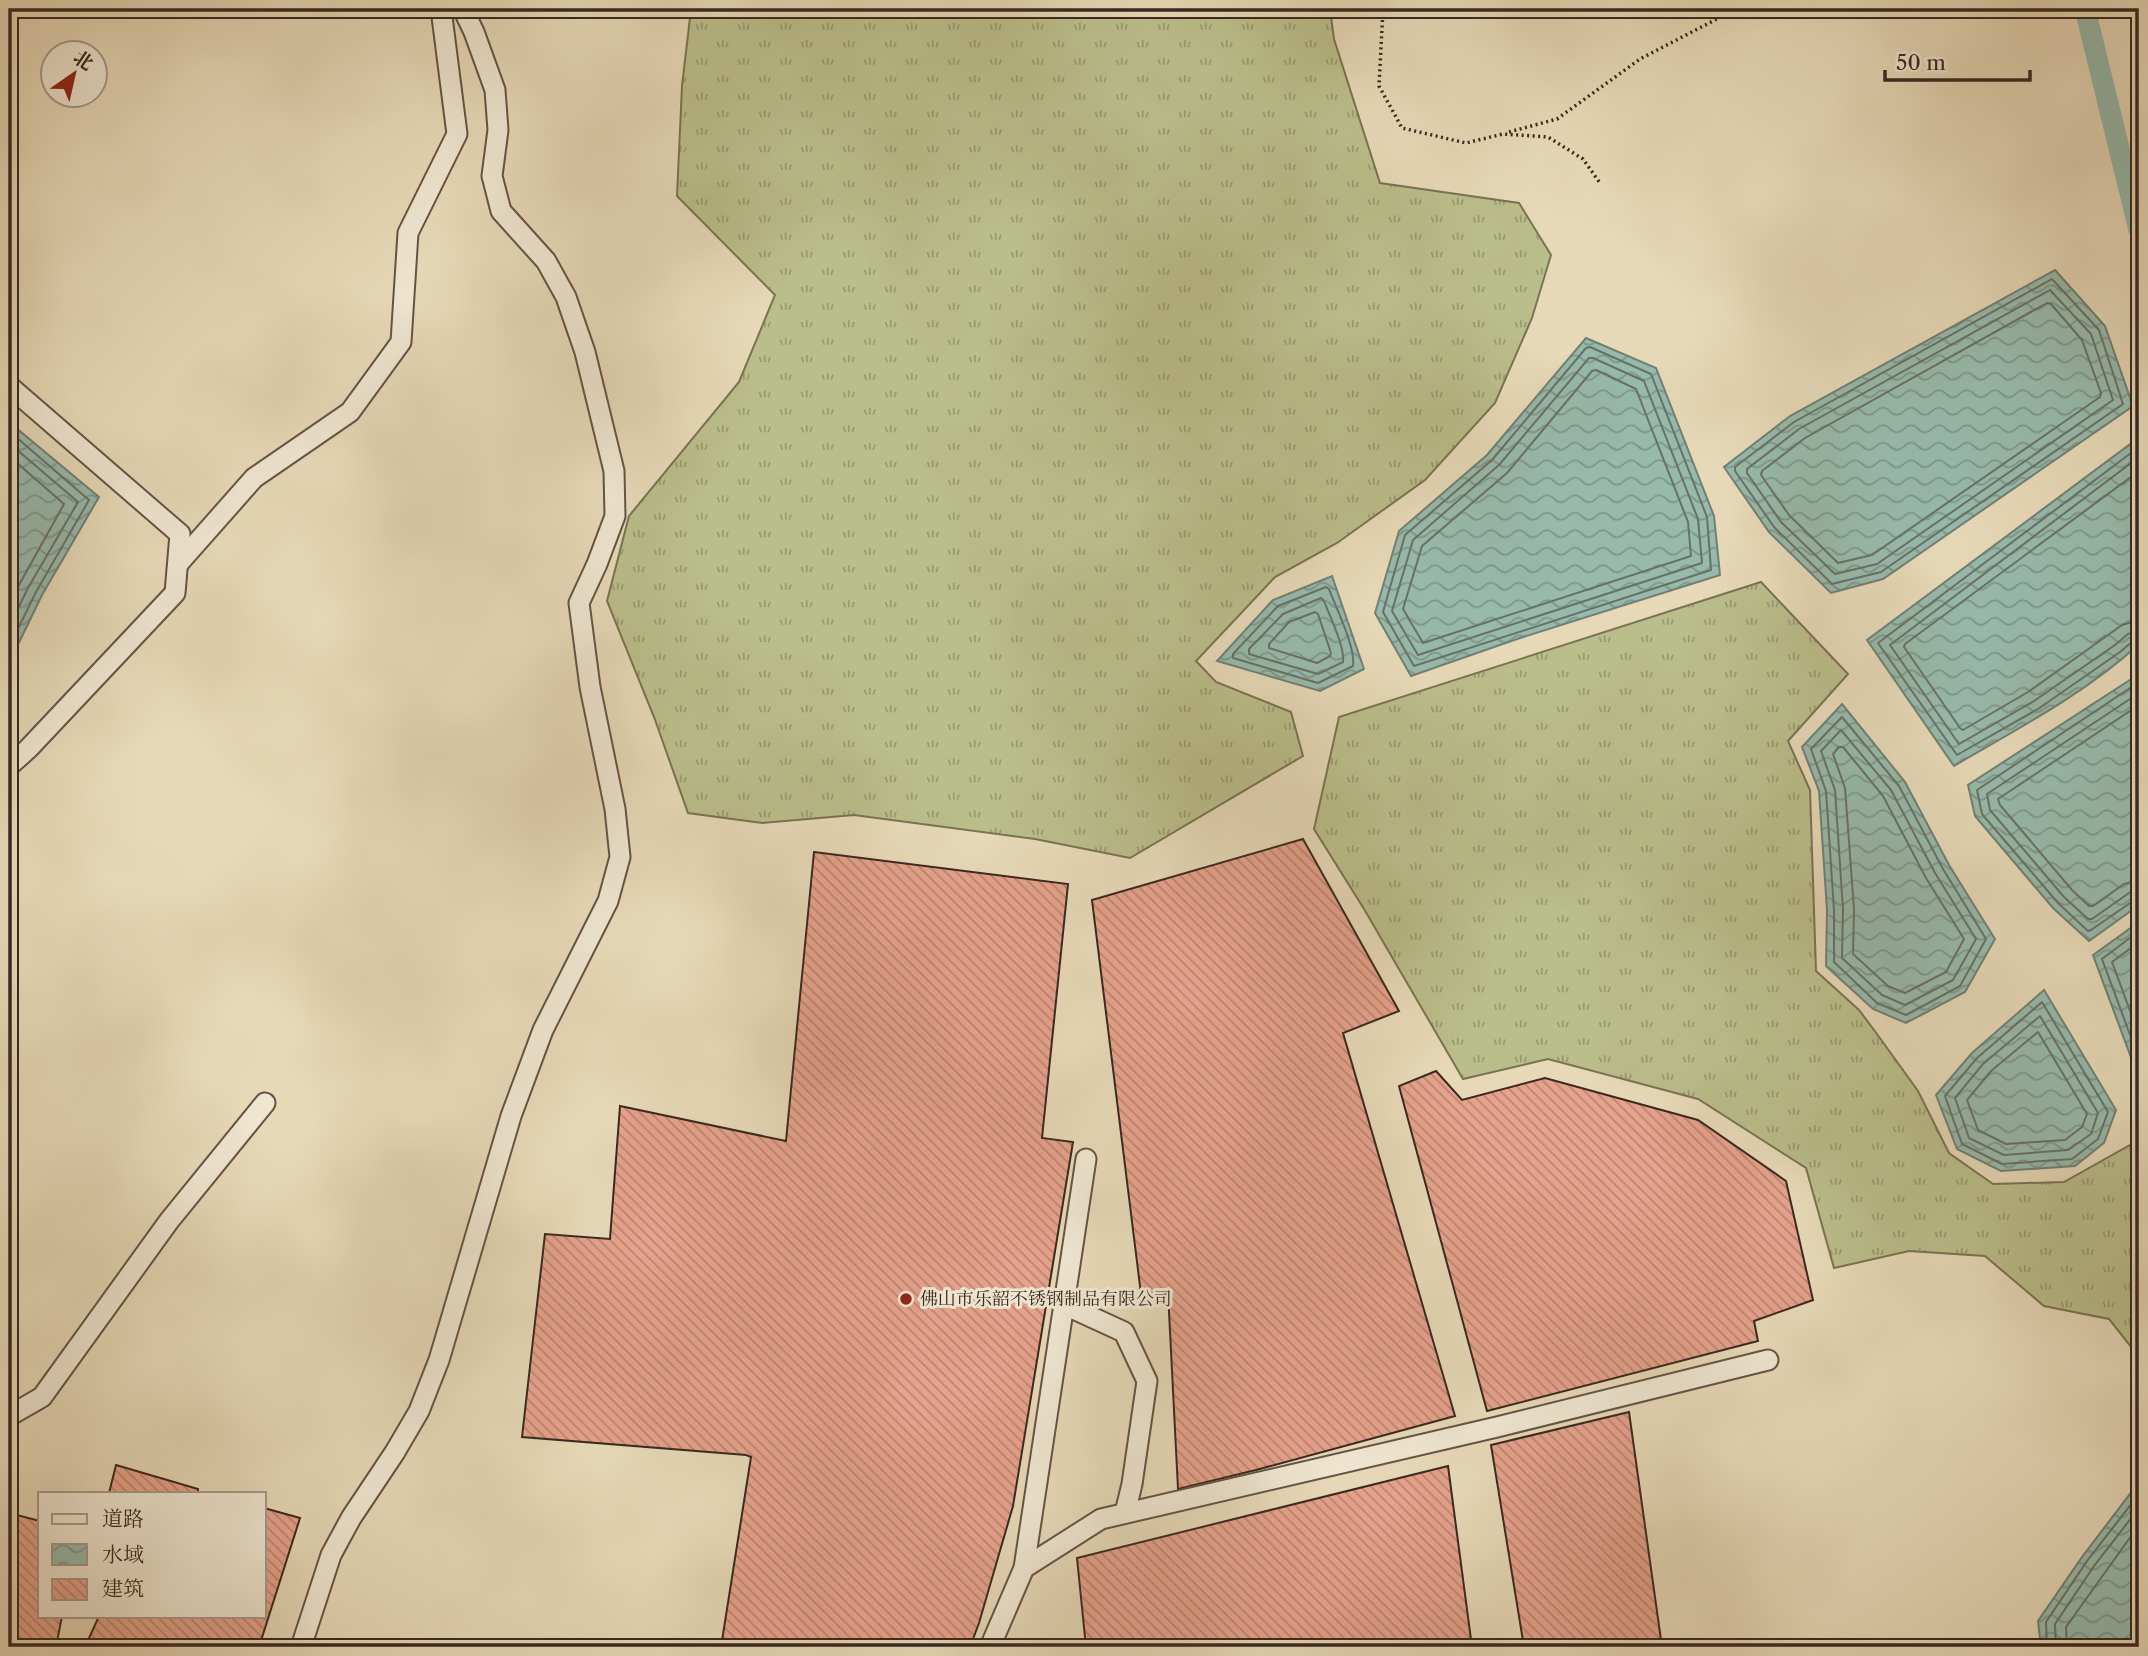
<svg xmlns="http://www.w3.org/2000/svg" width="2148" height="1656" font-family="'Libre Caslon Text','Noto Serif SC',serif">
<defs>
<pattern id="grass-tufts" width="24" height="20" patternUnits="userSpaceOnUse" patternTransform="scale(1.75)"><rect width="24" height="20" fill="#babe8b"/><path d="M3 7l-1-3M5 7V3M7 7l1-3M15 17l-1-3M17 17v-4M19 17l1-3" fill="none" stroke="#989a71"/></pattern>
<pattern id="water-waves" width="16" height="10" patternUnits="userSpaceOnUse" patternTransform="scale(1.75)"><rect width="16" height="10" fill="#97baac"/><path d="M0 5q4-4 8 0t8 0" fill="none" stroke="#7c978b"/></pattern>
<pattern id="building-back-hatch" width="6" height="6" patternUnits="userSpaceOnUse" patternTransform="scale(1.75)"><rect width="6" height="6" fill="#e6a28c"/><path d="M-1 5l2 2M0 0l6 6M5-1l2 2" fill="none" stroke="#bb8472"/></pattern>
</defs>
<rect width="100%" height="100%" fill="#e7d9b8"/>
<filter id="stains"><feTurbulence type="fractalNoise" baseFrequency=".00286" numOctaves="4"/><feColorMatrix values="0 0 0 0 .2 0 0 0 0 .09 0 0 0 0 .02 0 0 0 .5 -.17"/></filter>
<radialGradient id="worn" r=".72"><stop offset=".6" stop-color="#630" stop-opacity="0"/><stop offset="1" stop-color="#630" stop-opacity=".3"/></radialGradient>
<g fill="url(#grass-tufts)" stroke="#7a7355" stroke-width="2">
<polygon points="691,9 1330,9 1334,39 1380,183 1519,203 1551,255 1532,318 1495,403 1425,480 1337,543 1275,577 1196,661 1216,682 1291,712 1303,756 1130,858 1035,839 854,815 762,823 688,813 654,717 607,601 629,516 739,382 775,295 677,196 682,86"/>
<polygon points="1761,582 1848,674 1788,741 1810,790 1816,971 1859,1010 1877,1034 1918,1091 1949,1153 1993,1184 2064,1182 2139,1140 2139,1357 2109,1319 2044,1306 1985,1256 1909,1251 1834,1268 1806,1168 1698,1099 1548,1059 1463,1079 1364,909 1314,829 1339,717"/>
</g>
<g fill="url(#water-waves)" stroke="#718074" stroke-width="2">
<polygon points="2055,270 2105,326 2133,406 1883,579 1831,593 1769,532 1724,467 1790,416"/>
<polygon points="1586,338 1656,368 1714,516 1720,575 1520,638 1411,676 1375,613 1399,531 1487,455"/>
<polygon points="9,422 99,497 42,595 9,663"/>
<path d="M2137,439l2,7v198c-54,50 -122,85 -185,122l-87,-126z"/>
<polygon points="1332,576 1364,669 1320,691 1217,661 1273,600"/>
<polygon points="2139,674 2139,905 2089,941 2053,908 1975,816 1968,785"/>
<polygon points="1842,704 1905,782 1949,865 1995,939 1965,992 1906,1023 1873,1009 1826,966 1827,910 1819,791 1802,747"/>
<polygon points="2139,922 2139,1079 2093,955"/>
<polygon points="2044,990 2116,1110 2104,1143 2075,1166 2001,1171 1957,1149 1936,1095 1972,1053"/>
<polygon points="2139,1482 2139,1647 2041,1647 2038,1621 2082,1557"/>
</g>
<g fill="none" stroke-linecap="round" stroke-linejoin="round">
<g stroke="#687166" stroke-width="2">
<polygon points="2052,279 2099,330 2123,404 1881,572 1832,584 1774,527 1735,471 1735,467 1794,422"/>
<polygon points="2050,290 2091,334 2113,400 1877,564 1835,574 1781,522 1747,473 1747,469 1799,429"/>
<polygon points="2047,303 2051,304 2082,340 2101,393 2100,397 1872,555 1838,563 1789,515 1761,475 1762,471 1805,438"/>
<polygon points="1590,347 1651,374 1707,517 1711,570 1414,666 1383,612 1405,535 1492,460 1586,348"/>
<polygon points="1589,358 1593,358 1644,381 1698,519 1702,563 1418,655 1392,611 1413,540 1499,465"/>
<polygon points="1596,370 1636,389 1688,522 1691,556 1423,643 1403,609 1422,546 1507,473 1592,371"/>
<polyline points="9,431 89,500 36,592 9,647"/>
<polyline points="9,443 78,502 28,588 9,627"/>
<polyline points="2139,447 1878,643 1957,755 2038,709 2120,652 2133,641 2139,640"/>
<polyline points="9,456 64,504 9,603"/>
<polyline points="2139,457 1890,645 1959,744 2034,701 2115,645 2128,634 2139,631"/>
<polyline points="2139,471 1905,644 1904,647 1960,728 1963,730 2028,692 2122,625 2139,620"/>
<path d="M1326,587l3,2c7,19 27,59 24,77l-35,17 -85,-25v-4l45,-48z"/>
<path d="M1321,598l3,3c6,16 21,46 19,61l-25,12 -69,-20v-5l34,-35z"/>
<polygon points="1315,612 1318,614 1331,653 1330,656 1317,663 1269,648 1269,644 1289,622"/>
<polyline points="2139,682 1977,790 1982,814 2058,903 2088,931 2091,930 2133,901 2139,900"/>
<polyline points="2139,693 1987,794 1990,810 2064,897 2088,919 2092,919 2129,893 2139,891"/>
<polyline points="2139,705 1998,799 2000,805 2072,890 2089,906 2093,906 2124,884 2139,880"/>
<polygon points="1842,717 1899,786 1943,869 1986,939 1960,986 1906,1015 1877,1003 1834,962 1834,910 1826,791 1811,749"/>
<polygon points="1841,730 1891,790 1935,873 1976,939 1953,980 1905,1005 1882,995 1842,958 1843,909 1835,790 1821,751"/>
<polygon points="1839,747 1843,747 1883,796 1926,878 1964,939 1946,972 1905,993 1888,986 1853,954 1854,909 1845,788 1833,754"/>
<polyline points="2139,931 2102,959 2139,1059"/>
<polyline points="2139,942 2112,962 2139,1035"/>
<polygon points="2042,1002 2108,1112 2098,1139 2072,1159 2002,1164 1962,1144 1945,1096 1977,1058"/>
<polygon points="2040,1016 2098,1113 2091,1134 2068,1150 2004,1155 1969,1138 1955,1098 1983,1064"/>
<polygon points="2038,1032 2087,1114 2082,1127 2065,1140 2006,1144 1978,1130 1967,1100 1991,1071"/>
<polyline points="2047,1647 2046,1622 2087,1561 2139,1494"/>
<polyline points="2056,1647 2055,1624 2094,1566 2139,1508"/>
<polyline points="2067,1647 2066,1627 2139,1525"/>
</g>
<polyline stroke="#97baac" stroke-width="21" points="2085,9 2139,230"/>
</g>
<g fill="url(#building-back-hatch)" stroke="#39281f" stroke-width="2">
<polygon points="1303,839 1399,1011 1343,1033 1455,1416 1256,1470 1178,1489 1168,1292 1141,1294 1092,900"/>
<polygon points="814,852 1068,884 1042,1138 1073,1142 1013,1506 979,1623 970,1647 721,1647 751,1457 746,1455 522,1437 545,1234 610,1239 620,1106 786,1141"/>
<polygon points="1436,1071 1462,1100 1545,1078 1698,1120 1786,1181 1813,1300 1754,1321 1758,1341 1487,1411 1399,1086"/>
<polygon points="1629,1412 1662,1647 1524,1647 1491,1445"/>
<polygon points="116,1465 198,1489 198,1493 109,1493"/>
<polygon points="1448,1466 1472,1647 1086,1647 1077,1558"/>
<polygon points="264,1508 300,1518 259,1647 85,1647 99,1616 264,1616"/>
<polygon points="9,1513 40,1521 40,1616 62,1616 56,1647 9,1647"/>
</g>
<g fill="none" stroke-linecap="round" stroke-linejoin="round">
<defs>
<g id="minor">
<polyline points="9,386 180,534 175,593 28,749 9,766"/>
<polyline points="178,564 254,478 350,412 401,342 408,233 457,134 441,9"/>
<polyline points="1063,1304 1124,1332 1147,1381 1132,1484 1125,1513"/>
<polyline points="9,1416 42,1397 169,1221 265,1103"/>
<polyline points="1024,1568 1086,1159"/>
<polyline points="301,1647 331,1555 351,1518 395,1452 419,1411 439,1360 511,1116 543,1030 608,901 620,857 615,809 590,687 579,603 597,564 615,516 614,471 585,352 566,297 546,261 501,211 492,176 498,130 495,90 474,32 463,9"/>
<polyline points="990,1647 1024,1568 1101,1519 1497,1427 1768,1360"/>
</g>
</defs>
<use href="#minor" stroke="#645445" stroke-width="23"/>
<g stroke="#39281f" stroke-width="3.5" stroke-dasharray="2 3.5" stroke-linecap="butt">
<polyline points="1383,9 1379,86 1402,128 1466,143 1503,134 1548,137 1583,159 1600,183"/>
<polyline points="1509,132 1557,119 1640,59 1736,9"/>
</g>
<use href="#minor" stroke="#efe6d1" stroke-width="19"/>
</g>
<circle fill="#8f2418" stroke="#efe6d1" stroke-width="2.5" cx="906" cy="1299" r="7"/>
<g text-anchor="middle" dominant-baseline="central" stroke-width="6" stroke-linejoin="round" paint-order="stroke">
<g font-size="18" fill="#39281f" stroke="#efe6d1" text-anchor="start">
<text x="920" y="1299">佛山市乐韶不锈钢制品有限公司</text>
</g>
</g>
<rect width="2148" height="1656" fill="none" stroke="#e7d9b8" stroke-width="35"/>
<rect x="10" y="10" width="2127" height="1635" fill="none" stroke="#39281f" stroke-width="3.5"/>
<rect x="18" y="18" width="2113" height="1621" fill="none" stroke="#39281f" stroke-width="2"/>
<rect x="38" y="1492" width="228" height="126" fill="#efe6d1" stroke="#a69a8a" stroke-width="2"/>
<rect x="52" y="1514" width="35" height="10" fill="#efe6d1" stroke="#a69a8a" stroke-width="2"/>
<text x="102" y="1526" font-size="21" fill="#39281f">道路</text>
<rect x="52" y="1544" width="35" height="21" fill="url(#water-waves)" stroke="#a69a8a" stroke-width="2"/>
<text x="102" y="1562" font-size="21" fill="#39281f">水域</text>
<rect x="52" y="1579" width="35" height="21" fill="url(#building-back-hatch)" stroke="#a69a8a" stroke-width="2"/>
<text x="102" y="1596" font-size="21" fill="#39281f">建筑</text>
<g transform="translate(74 74) rotate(34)"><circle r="33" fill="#efe6d1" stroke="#a69a8a" stroke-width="2"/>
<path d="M0-5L12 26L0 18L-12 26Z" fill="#8f2418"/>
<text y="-10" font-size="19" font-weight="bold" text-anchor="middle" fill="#39281f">北</text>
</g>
<path d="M1885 70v10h145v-10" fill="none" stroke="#39281f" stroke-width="3.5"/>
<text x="1896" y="70" font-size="21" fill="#39281f" stroke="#efe6d1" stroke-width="5" paint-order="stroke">50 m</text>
<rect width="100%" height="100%" filter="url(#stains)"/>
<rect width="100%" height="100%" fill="url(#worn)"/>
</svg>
